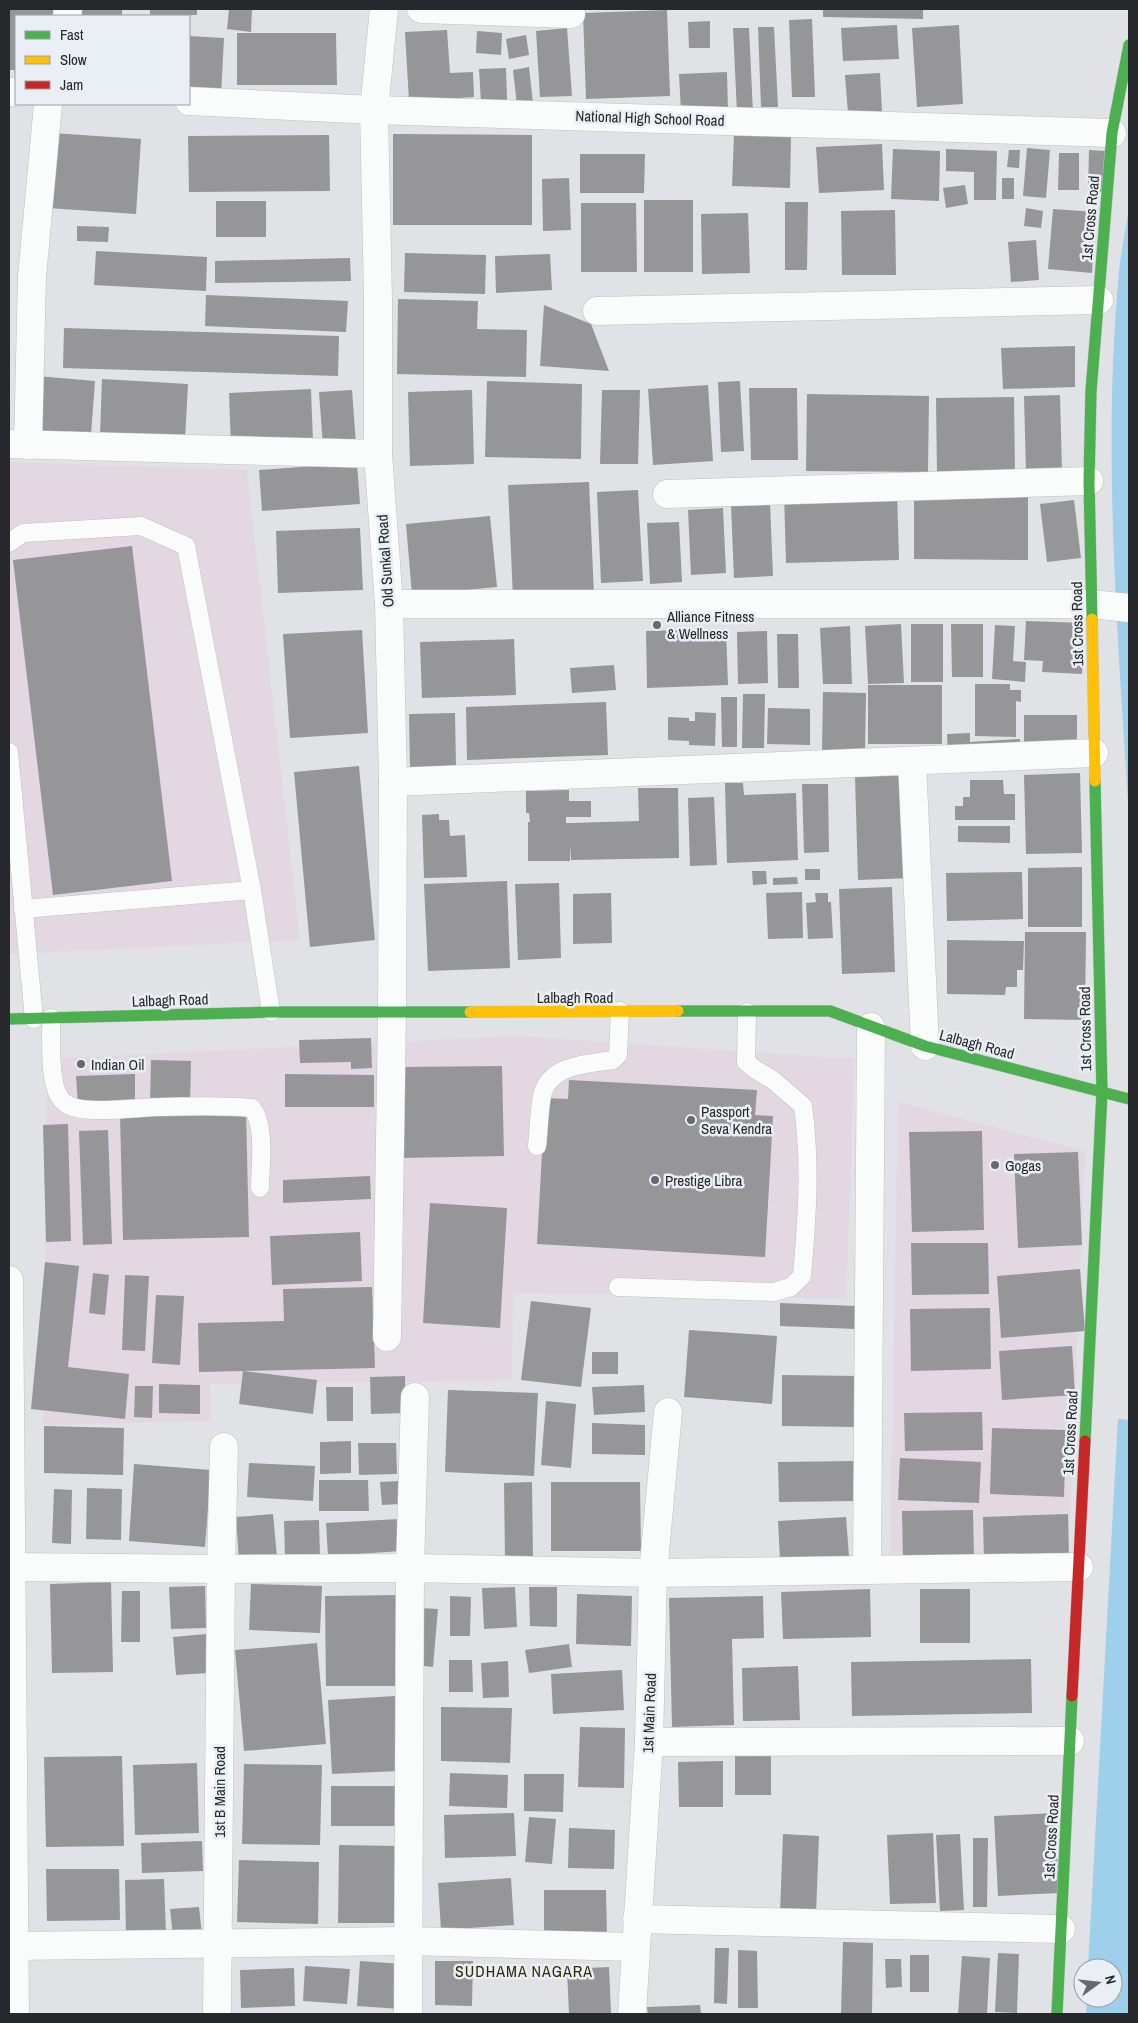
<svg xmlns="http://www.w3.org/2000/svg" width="1138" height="2023" font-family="'Archivo Narrow',sans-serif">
<rect width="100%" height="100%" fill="#e0e2e5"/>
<g fill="#e3d8e1">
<polygon points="9,462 247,470 300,940 9,954"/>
<polygon points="517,1036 855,1059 846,1299 513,1293 512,1380 210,1384 211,1421 43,1425 47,1059"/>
<polygon points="898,1102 1085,1151 1068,1564 890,1558"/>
</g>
<g fill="#9ecfeb">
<path d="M1129,208v610c-11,-181 -27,-365 -10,-546 2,-21 7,-43 10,-64z"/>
<polygon points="1118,1419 1129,1420 1129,2014 1086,2014 1087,1998 1113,1998 1113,1968 1088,1968"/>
</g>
<g fill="#969698">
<polygon points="9,9 61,9 61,16 16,16 16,70 9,70"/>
<rect x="77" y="9" width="45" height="7"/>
<rect x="150" y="9" width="47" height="6"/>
<polygon points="229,9 252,9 251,32 227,29"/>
<polygon points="823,9 923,9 923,19 823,17"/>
<polygon points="667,10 670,96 586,99 583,13"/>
<polygon points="812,19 815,97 792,97 789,20"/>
<polygon points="710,21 710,48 689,48 688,22"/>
<polygon points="897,25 899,59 843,61 841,28"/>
<polygon points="959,25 963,104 917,107 912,28"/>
<polygon points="758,27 774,27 778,107 761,107"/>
<polygon points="567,28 572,96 540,97 536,31"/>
<polygon points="733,28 749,28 753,113 737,113"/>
<polygon points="447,30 450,73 473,72 474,97 409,101 405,32"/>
<polygon points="477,31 502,33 501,55 476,53"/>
<polygon points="237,33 336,33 337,85 237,85"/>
<polygon points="526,35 529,55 509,59 506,39"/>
<polygon points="189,36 224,38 221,96 189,94"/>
<polygon points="529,67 533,103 517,105 513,70"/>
<polygon points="506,68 507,100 481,102 479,69"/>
<polygon points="727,72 728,110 681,111 679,74"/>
<polygon points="880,73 882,112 848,114 845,75"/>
<polygon points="52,133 141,139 136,214 48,208"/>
<polygon points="393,134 532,135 532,225 393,225"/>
<polygon points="329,135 330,191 189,192 188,136"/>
<polygon points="734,135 791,137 790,188 732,186"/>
<polygon points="882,144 884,190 819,193 816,147"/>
<polygon points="1027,148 1050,150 1046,198 1023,196"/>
<polygon points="893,149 940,151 939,201 891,199"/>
<polygon points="946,149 997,151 996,200 974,200 974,172 946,171"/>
<polygon points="1009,150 1020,150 1019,168 1007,167"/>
<polygon points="1089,150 1105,151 1104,192 1088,192"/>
<polygon points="1059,153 1079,153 1079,190 1058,190"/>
<polygon points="580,154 645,154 644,193 580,193"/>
<polygon points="569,178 571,230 543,231 542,179"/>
<rect x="1002" y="178" width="12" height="21"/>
<polygon points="965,185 968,204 946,208 943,188"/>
<rect x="644" y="200" width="49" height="72"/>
<rect x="216" y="201" width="50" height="36"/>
<polygon points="785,202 808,202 807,270 785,270"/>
<polygon points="581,203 636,203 637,272 581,272"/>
<polygon points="1026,208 1043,211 1041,228 1024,226"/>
<polygon points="1053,209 1095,212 1092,273 1048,269"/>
<polygon points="895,210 896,275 842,275 841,211"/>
<polygon points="748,213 750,273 702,274 701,214"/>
<polygon points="77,226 109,227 108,242 77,241"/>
<polygon points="1036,240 1039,280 1011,282 1008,242"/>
<polygon points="96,251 207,257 206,291 94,285"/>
<polygon points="405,253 486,255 485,294 404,292"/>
<polygon points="550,254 552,290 496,293 495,256"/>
<polygon points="350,258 351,281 215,283 215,261"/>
<polygon points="206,295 348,301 346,332 205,326"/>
<polygon points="398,299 478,301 477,329 527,330 526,377 397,374"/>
<polygon points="544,305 591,324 609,371 540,366"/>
<polygon points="64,328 339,336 338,376 63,368"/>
<polygon points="1075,346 1075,387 1003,389 1001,348"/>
<polygon points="37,376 95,381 91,435 33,430"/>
<polygon points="102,379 188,384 185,440 100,435"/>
<polygon points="487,381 582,384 581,459 485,457"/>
<polygon points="740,381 744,451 721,452 718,382"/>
<polygon points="708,385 713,461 653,465 648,389"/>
<polygon points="749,388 797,388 798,460 751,460"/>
<polygon points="311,389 313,443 231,446 229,393"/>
<polygon points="352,390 356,444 323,446 319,392"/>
<polygon points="472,390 474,464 410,466 408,392"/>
<polygon points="602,390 640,390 638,464 600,464"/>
<polygon points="807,394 929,396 928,472 806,471"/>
<polygon points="1060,395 1062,471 1026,472 1024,396"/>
<polygon points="1014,397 1015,475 937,476 936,398"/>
<polygon points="357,463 360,504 262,511 259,470"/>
<polygon points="589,482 594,595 513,598 508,485"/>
<polygon points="638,490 643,581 601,583 597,492"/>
<polygon points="897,490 899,560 786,563 784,493"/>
<polygon points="914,493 1028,493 1028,560 914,559"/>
<polygon points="1074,500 1081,558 1047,562 1040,504"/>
<polygon points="770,503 773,576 734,578 731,504"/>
<polygon points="723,508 726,573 691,575 688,510"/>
<polygon points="490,516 497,587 412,595 406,524"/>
<polygon points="679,522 682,582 650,584 647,523"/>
<polygon points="360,528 363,590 278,593 276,531"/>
<polygon points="132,546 172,881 53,895 13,560"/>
<polygon points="1026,621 1084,623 1082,674 1042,672 1043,661 1024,660"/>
<polygon points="901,624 904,683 868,684 865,626"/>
<rect x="911" y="624" width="32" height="58"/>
<polygon points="951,624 983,624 983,677 952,677"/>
<polygon points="995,625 1015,626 1013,661 1026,662 1025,682 992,679"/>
<polygon points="850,626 852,684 823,684 820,628"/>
<polygon points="726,629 728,685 647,688 646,631"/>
<polygon points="362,630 368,733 290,738 283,634"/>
<polygon points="767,631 768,683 738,684 737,632"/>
<polygon points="777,634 798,634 799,688 778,688"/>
<polygon points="514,639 516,695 422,698 420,642"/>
<polygon points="614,665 616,690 572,693 570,668"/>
<polygon points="975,684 1010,684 1010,690 1021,690 1021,702 1016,701 1016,737 975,736"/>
<rect x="868" y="685" width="74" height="59"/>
<polygon points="823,692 866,693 865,752 822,751"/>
<polygon points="743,694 765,694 764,748 742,748"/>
<polygon points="721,697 737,697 737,747 722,747"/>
<polygon points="606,702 608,755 467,760 466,707"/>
<polygon points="768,708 810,709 810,745 767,744"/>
<polygon points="695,712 716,713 715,746 689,745 689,741 668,740 668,717 689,718 689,721 695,721"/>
<polygon points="455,713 456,768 410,769 409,714"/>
<polygon points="1024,715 1077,715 1077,749 1024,748"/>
<polygon points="970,733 970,742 1020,739 1020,755 948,757 947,734"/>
<polygon points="359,766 375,940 310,947 294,772"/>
<polygon points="1080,773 1082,853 1026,854 1024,775"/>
<polygon points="909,775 910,801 900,801 901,825 911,825 912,878 858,880 855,777"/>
<polygon points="970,780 1003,780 1004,794 1015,794 1015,820 955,820 955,806 963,806 963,797 970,797"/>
<polygon points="725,783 743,783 744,795 796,793 798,860 727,863"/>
<polygon points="802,784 828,784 829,852 804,853"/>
<polygon points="638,788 678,788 679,858 571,860 570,844 570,861 528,861 528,822 530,822 529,813 526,813 526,791 569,790 569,801 591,801 591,817 566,817 566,823 570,823 639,821"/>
<polygon points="714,797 717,865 690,866 688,798"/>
<polygon points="439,814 439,820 449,820 450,836 465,835 467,877 424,878 422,815"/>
<polygon points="958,826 1010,826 1010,843 958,842"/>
<polygon points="1082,867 1082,927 1028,927 1028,868"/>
<rect x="805" y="869" width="15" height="11"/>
<polygon points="752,871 766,871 767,884 753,885"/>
<polygon points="1022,872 1023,919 947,921 946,873"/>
<polygon points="797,877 798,884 773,885 773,878"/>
<polygon points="507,881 510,968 428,971 424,884"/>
<polygon points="559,883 561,958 518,960 515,884"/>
<polygon points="892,887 895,972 842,974 839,889"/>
<polygon points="802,892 803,938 768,939 766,893"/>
<polygon points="611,893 612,943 573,944 573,894"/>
<polygon points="815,893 828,893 828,902 831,902 833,938 808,939 806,903 816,902"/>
<polygon points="1025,932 1086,932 1085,1020 1024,1019"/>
<polygon points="947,940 1024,941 1023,970 1017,970 1017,987 1006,987 1005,995 947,994"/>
<polygon points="371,1038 372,1068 351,1069 351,1062 300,1063 299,1040"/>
<polygon points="151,1060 191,1061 190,1104 150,1103"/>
<polygon points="502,1066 504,1156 402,1158 400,1067"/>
<polygon points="135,1074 135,1103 78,1105 76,1076"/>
<polygon points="285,1074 374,1075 374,1107 285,1107"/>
<polygon points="569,1080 757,1090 755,1115 773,1116 765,1257 537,1244 545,1098 568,1099"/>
<polygon points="246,1112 249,1237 123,1240 120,1114"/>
<polygon points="68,1124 71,1241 46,1242 43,1125"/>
<polygon points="108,1130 112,1244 83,1245 79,1131"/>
<polygon points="982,1131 984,1230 912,1232 909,1132"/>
<polygon points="1078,1152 1082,1245 1018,1248 1014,1154"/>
<polygon points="370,1176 371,1199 283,1203 283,1180"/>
<polygon points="430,1203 507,1208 500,1328 423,1323"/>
<polygon points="360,1232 362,1281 272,1285 270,1236"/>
<polygon points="911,1243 988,1243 989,1294 912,1295"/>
<polygon points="45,1262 79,1266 68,1367 129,1374 125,1419 31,1409"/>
<polygon points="1080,1269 1085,1331 1001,1338 997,1276"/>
<polygon points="93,1273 109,1275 105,1315 89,1313"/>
<polygon points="125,1275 149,1276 145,1351 122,1350"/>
<polygon points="372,1287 375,1368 243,1371 317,1380 313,1414 239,1404 243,1371 199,1372 198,1323 284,1321 283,1289"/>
<polygon points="156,1295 184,1296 180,1365 152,1363"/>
<polygon points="531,1301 591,1308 581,1387 521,1380"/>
<polygon points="780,1303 857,1306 856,1329 780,1326"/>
<polygon points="990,1308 991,1369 911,1371 910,1309"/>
<polygon points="689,1330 777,1336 772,1404 684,1397"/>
<polygon points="1072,1346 1075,1395 1002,1400 999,1351"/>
<rect x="592" y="1352" width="26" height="22"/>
<polygon points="782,1375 859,1376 858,1427 782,1426"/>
<polygon points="405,1376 406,1413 371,1414 370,1377"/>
<polygon points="159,1384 200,1385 200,1414 159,1413"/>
<polygon points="644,1385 645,1412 594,1415 592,1387"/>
<polygon points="135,1386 153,1386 152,1418 134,1417"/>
<polygon points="326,1387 353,1387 353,1421 327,1421"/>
<polygon points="448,1390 538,1393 534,1476 445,1472"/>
<polygon points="546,1401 576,1404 571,1468 541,1465"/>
<polygon points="982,1412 983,1450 905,1451 904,1413"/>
<polygon points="592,1423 645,1425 645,1455 592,1454"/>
<polygon points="44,1426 124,1428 123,1475 44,1473"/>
<polygon points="992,1428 1066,1430 1064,1497 990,1494"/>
<polygon points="351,1441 351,1473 320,1474 320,1442"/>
<polygon points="358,1443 396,1443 397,1474 359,1475"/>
<polygon points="900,1458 981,1462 979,1503 898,1500"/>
<polygon points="856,1461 856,1501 779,1502 778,1462"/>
<polygon points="249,1463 315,1466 313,1501 247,1497"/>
<polygon points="134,1464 211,1470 205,1547 129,1541"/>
<polygon points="319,1480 368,1480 369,1511 319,1511"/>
<polygon points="399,1481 400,1504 382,1505 380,1482"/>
<polygon points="532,1482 533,1558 505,1559 504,1483"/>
<polygon points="551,1482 640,1482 641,1551 551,1551"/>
<polygon points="87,1488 122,1489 121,1540 86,1539"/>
<polygon points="54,1489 72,1490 71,1544 52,1543"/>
<polygon points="973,1510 974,1559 903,1560 902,1511"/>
<polygon points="273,1514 277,1557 239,1561 236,1517"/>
<polygon points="1068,1514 1069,1559 984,1562 983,1517"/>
<polygon points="846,1517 849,1556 780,1560 778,1521"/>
<polygon points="399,1519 401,1551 328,1556 326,1523"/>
<polygon points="319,1520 320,1556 285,1556 284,1521"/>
<polygon points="111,1582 113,1672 52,1673 50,1584"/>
<polygon points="251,1584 322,1586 320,1633 249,1630"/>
<polygon points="205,1586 206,1628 171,1629 169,1587"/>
<polygon points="515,1587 517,1627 484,1629 482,1588"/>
<polygon points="529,1587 557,1587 557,1627 530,1626"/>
<polygon points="870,1589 871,1637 783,1639 781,1592"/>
<rect x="920" y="1589" width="50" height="54"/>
<polygon points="122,1591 140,1591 140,1642 121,1642"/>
<polygon points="577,1594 632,1596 631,1646 576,1644"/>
<polygon points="398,1595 399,1686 326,1686 325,1596"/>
<polygon points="450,1596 471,1597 470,1636 450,1636"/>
<polygon points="763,1596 764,1638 732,1639 734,1725 672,1727 669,1598"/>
<polygon points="420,1608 438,1609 433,1667 415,1665"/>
<polygon points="206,1634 209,1673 176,1675 173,1637"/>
<polygon points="317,1643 326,1744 244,1751 235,1650"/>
<polygon points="569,1644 572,1667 529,1673 525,1650"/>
<polygon points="1031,1659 1032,1713 852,1716 851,1662"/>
<polygon points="449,1660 472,1660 473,1692 449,1692"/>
<polygon points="508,1661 509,1697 483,1698 481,1663"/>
<polygon points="798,1666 800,1720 743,1721 742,1668"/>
<polygon points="622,1670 624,1710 553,1714 551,1674"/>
<polygon points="395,1696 399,1771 332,1774 328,1700"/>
<polygon points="441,1707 512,1708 510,1763 441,1761"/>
<polygon points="580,1727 625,1728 624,1788 578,1787"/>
<polygon points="122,1756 124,1846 46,1847 44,1757"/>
<rect x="735" y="1756" width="36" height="39"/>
<polygon points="723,1761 723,1807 679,1807 678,1762"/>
<polygon points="197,1763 199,1833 135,1835 133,1765"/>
<polygon points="244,1764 322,1765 320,1845 242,1844"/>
<polygon points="450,1773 508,1775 507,1808 449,1806"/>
<polygon points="524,1774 564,1774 563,1812 524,1811"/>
<rect x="331" y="1786" width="68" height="40"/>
<polygon points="514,1813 516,1856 445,1858 444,1815"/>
<polygon points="1055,1813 1059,1893 998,1896 994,1816"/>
<polygon points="529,1817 556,1819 552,1864 525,1862"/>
<polygon points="569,1828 615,1830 614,1869 568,1868"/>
<polygon points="933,1833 936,1903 890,1904 887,1835"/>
<polygon points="783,1834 819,1836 816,1914 780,1913"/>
<polygon points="960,1834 964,1910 940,1911 936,1835"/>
<polygon points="973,1838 988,1838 987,1907 973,1907"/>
<polygon points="202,1841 203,1871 142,1873 141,1843"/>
<polygon points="339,1845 399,1846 398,1923 338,1923"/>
<polygon points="239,1860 319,1862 318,1924 237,1922"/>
<polygon points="46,1869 119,1869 120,1920 47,1921"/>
<polygon points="511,1878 514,1925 441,1930 438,1883"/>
<polygon points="164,1879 166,1934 126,1934 125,1880"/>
<polygon points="544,1890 606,1890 607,1936 544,1936"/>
<polygon points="199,1907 202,1935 173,1937 170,1909"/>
<polygon points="843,1942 873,1943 872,2014 841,2014"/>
<polygon points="715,1948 729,1948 727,2004 714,2003"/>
<polygon points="738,1950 757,1951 758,2008 738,2008"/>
<polygon points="998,1953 1019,1954 1017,2013 995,2012"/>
<rect x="910" y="1955" width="19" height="37"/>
<polygon points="962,1956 990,1958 987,2014 958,2014"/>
<polygon points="885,1959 901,1959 902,1987 886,1988"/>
<polygon points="360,1961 403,1964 400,2009 357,2006"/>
<polygon points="435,1961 473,1961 472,2006 435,2005"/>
<polygon points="305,1966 350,1969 347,2004 303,2001"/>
<polygon points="609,1967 611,2013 569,2014 567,1969"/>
<polygon points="294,1968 295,2006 241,2008 240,1970"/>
<polygon points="700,2005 701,2014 648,2014 647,2007"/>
</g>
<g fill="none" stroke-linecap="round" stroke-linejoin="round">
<defs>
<g id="lane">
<polyline points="9,543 23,533 141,526 186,546 252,890 271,1012"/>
<polyline points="9,752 34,1019"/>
<polyline points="23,909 252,890"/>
<path d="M51,1018c1,21 -4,72 14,85 16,13 73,4 94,4 31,-1 63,-2 93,1 14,17 8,59 8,80"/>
<path d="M537,1146c2,-14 2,-41 6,-54 10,-28 45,-28 70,-32l5,-5 2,-44"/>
<path d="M618,1287l156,5 17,-5 11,-11c5,-57 9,-113 1,-170l-30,-26 -17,-10 -10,-8 1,-50"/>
</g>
<g id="street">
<polyline points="384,9 374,110 378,299 378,454 389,604 393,782 392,1012 387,1337"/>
<polyline points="421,9 571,14"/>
<polyline points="67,16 68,9"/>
<polyline points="9,92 16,92"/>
<polyline points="189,101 374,110 1112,133"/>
<polyline points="597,311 1099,300"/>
<polyline points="9,444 378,454"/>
<polyline points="28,445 32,277 48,104"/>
<polyline points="667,494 1089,481"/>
<polyline points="389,604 1091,604 1129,608"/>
<polyline points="912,761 925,1046"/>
<polyline points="393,782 1094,753"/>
<polyline points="9,1280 15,2014"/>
<polyline points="11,1567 221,1569 410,1568 653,1573 1079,1567"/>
<polyline points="867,1569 871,1027"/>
<polyline points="649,1742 1070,1741"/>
<polyline points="637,1919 1061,1929"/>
<polyline points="14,1946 408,1941 635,1947"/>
<polyline points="217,2014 221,1569 224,1447"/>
<polyline points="408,2014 410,1568 415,1397"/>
<polyline points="632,2014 649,1742 653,1573 668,1412"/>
</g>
<g id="fast">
<polyline points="1092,619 1089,481 1091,391 1112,133 1129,45"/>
<polyline points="678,1011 830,1011 925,1046 1129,1099"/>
<polyline points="9,1019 271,1012 470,1012"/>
<polyline points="1085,1441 1102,1092 1095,781"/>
<polyline points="1057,2014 1072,1696"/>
</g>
<g id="slow">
<polyline points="1092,619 1095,781"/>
<polyline points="470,1012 678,1011"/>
</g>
<polyline id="jam" points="1072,1696 1085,1441"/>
</defs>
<use href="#lane" stroke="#bec0c3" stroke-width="19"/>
<use href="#street" stroke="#bec0c3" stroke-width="29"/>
<use href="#fast" stroke="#bec0c3" stroke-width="12"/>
<use href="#slow" stroke="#bec0c3" stroke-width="12"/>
<use href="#jam" stroke="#bec0c3" stroke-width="12"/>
<use href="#lane" stroke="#fafbfb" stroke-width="18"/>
<use href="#street" stroke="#fafbfb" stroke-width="28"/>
<use href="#fast" stroke="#4caf50" stroke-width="11"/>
<use href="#slow" stroke="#ffc107" stroke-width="11"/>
<use href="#jam" stroke="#c62828" stroke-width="11"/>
</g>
<g fill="#68696c" stroke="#eaeef5" stroke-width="2">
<circle cx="657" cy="625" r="5"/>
<circle cx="81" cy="1064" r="5"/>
<circle cx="691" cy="1120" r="5"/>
<circle cx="995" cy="1165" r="5"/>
<circle cx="655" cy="1180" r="5"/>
</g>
<g text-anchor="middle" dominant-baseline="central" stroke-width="5" stroke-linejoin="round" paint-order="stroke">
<g font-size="15" fill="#27282b" stroke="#eaeef5">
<text transform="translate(650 118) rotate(2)">National High School Road</text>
<text transform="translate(1090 218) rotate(-85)">1st Cross Road</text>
<text transform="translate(385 561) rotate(-94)">Old Sunkal Road</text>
<text transform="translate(1077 624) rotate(-91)">1st Cross Road</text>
<text x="575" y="997">Lalbagh Road</text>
<text transform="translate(170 1000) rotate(-2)">Lalbagh Road</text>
<text transform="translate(1085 1029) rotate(-91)">1st Cross Road</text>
<text transform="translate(977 1044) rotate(15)">Lalbagh Road</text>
<text transform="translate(1070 1433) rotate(-87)">1st Cross Road</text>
<text transform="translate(649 1713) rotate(-88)">1st Main Road</text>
<text transform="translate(219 1792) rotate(-90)">1st B Main Road</text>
<text transform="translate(1051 1837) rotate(-87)">1st Cross Road</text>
</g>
<g font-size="15" fill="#27282b" stroke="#eaeef5" text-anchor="start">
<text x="667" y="616">Alliance Fitness<tspan x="667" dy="17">&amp; Wellness</tspan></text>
<text x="91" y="1064">Indian Oil</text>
<text x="701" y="1111">Passport<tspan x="701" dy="17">Seva Kendra</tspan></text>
<text x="1005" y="1165">Gogas</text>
<text x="665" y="1180">Prestige Libra</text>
</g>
<g font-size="16" letter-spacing="1" fill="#362800" stroke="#eaeef5">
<text x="524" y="1971">SUDHAMA NAGARA</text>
</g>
</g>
<rect width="1138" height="2023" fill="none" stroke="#27282b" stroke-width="20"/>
<rect x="15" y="15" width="175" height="90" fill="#eaeef5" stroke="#9c9fa4"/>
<rect x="25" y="31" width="25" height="8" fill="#4caf50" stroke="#9c9fa4"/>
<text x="60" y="40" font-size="15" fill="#27282b">Fast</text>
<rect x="25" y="56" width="25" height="8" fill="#ffc107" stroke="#9c9fa4"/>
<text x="60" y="65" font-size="15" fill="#27282b">Slow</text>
<rect x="25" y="81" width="25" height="8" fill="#c62828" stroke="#9c9fa4"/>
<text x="60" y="90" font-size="15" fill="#27282b">Jam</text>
<g transform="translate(1098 1983) rotate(75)"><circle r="24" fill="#eaeef5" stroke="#9c9fa4"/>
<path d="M0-4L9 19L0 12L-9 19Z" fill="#68696c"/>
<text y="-8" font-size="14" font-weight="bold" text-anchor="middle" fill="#27282b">N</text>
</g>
</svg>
